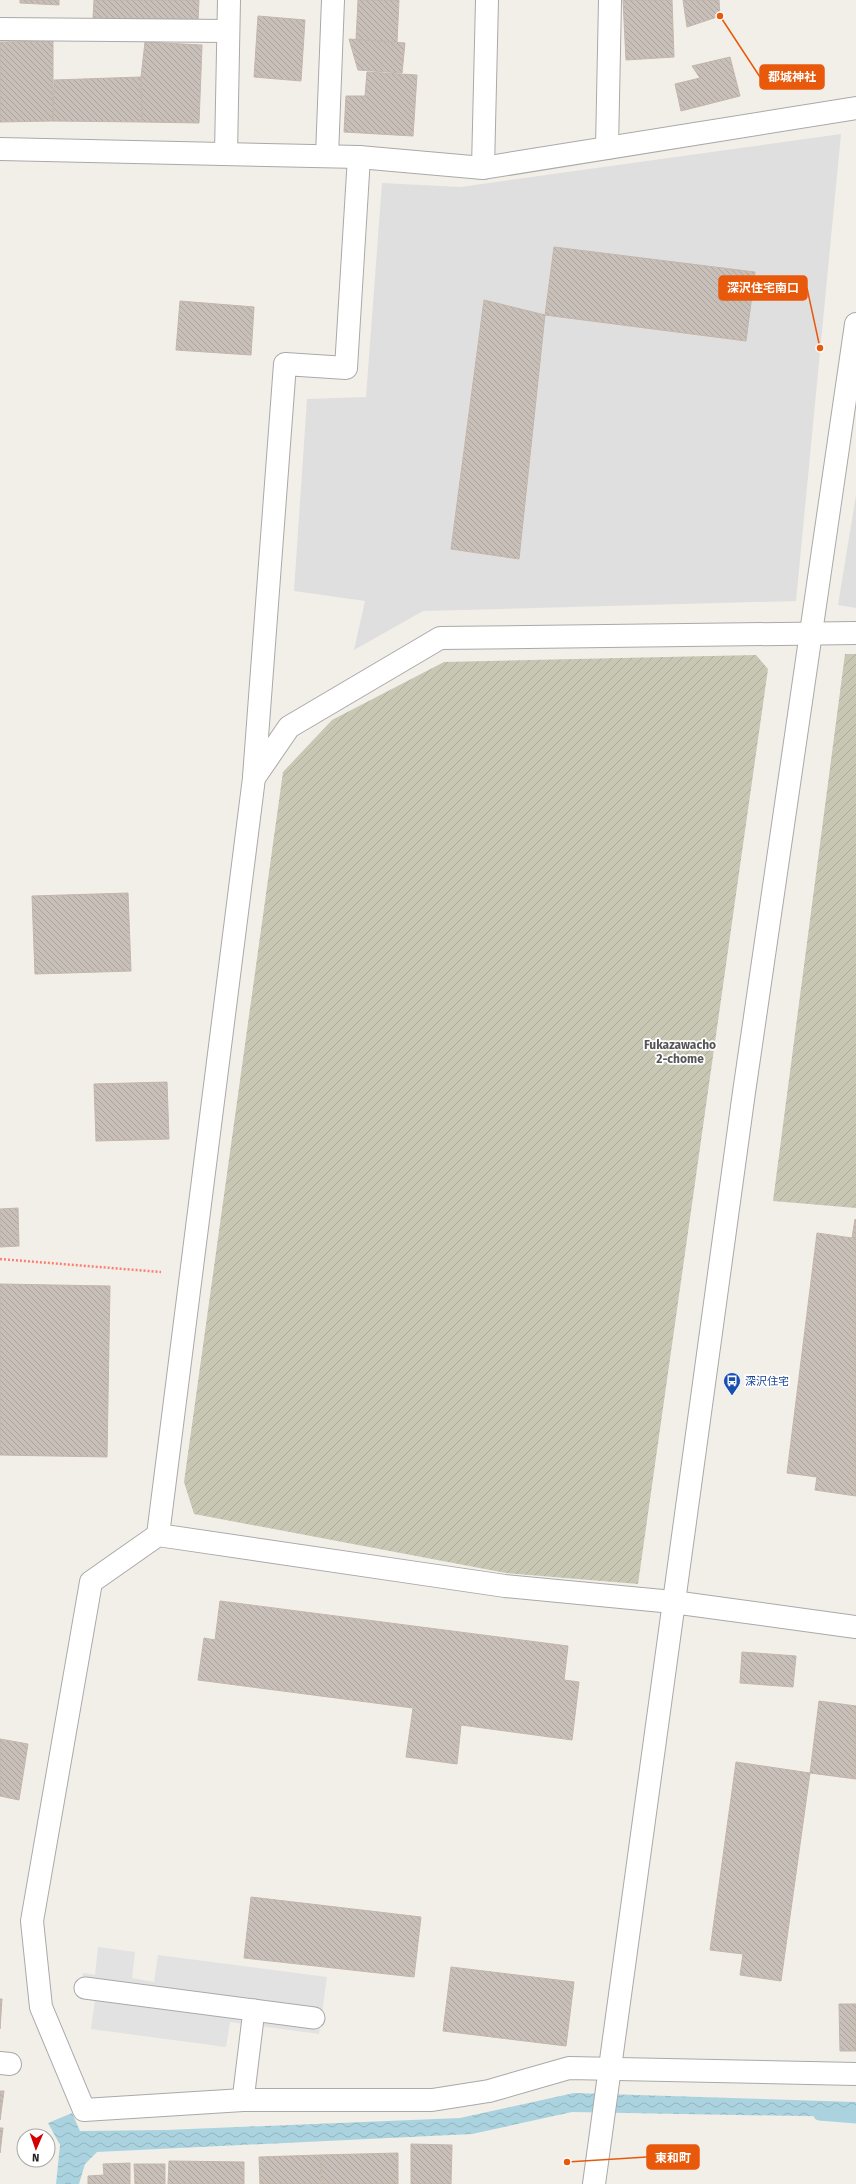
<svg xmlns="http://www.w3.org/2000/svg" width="856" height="2184" font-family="'Fira Sans','Noto Sans JP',sans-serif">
<defs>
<pattern id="construction-furrows" width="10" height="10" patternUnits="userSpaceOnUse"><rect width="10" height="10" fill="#c7c7b4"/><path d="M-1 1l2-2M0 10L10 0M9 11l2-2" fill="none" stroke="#abab9a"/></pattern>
<pattern id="water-waves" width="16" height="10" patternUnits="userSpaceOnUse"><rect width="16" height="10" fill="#aad3df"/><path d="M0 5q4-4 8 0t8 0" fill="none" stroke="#92b5bf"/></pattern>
<pattern id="building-back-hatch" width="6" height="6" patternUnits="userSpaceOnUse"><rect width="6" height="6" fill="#c7bfb8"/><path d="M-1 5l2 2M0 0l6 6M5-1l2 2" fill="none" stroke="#aba49e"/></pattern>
</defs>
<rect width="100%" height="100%" fill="#f2efe9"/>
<g fill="#e0dfdf">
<polygon points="841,134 796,601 423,611 354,650 365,601 294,591 307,399 366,397 382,183 460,187"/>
<polygon points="856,495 856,608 838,605"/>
</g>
<g fill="url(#construction-furrows)">
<polygon points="845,654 856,654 856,1208 773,1201"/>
<polygon points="756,655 768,669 638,1584 506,1573 194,1514 184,1482 283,772 332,720 444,662"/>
</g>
<polygon fill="#e2e2e2" points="98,1947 135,1952 132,1978 154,1982 158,1955 327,1977 319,2034 230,2022 226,2047 91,2029 95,2000 80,1998 83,1973 95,1975"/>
<polygon fill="url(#water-waves)" points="574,2093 856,2102 856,2117 572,2112 472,2134 97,2152 85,2164 79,2184 56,2184 60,2145 48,2123 72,2113 80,2131 166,2130 460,2118"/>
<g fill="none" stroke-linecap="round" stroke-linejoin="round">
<polyline stroke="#aad3df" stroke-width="11" points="819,2115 856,2118"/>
</g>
<g fill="url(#building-back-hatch)" stroke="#c4b6ab">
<polygon points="20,0 59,0 59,5 20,3"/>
<polygon points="94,0 199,0 198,22 93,18"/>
<polygon points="358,0 399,0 397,42 356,40"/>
<polygon points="623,0 672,0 674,57 626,60"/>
<polygon points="683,0 719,0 720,16 687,27"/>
<polygon points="258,16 305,20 301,81 254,77"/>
<polygon points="349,39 405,43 402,73 358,70"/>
<polygon points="53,41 53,121 0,122 0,42"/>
<polygon points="145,42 202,45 199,123 142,122 141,77"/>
<polygon points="730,57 740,96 681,111 675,84 700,78 692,66"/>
<polygon points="367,72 417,75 413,136 344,132 346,96 365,96"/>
<polygon points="141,77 142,122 53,121 54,80"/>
<polygon points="554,247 755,272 746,341 545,315"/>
<polygon points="484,300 545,315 519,559 451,549"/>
<polygon points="180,301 254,307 251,355 176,350"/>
<polygon points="128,893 131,971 35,974 32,896"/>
<polygon points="167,1082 169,1139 96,1141 94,1084"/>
<polygon points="18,1208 19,1246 0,1247 0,1209"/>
<polygon points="855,1219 856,1220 856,1496 815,1490 817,1477 787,1473 817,1233 852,1238"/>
<polygon points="0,1284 110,1286 107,1457 0,1455"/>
<polygon points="220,1601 568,1646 564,1680 579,1682 572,1740 461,1725 457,1764 406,1757 413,1708 198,1680 204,1638 215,1640"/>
<polygon points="742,1652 796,1656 793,1687 740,1683"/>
<polygon points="819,1701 856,1706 856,1779 810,1773"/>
<polygon points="0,1739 28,1744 19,1800 0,1796"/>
<polygon points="736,1762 810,1773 781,1981 740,1975 743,1954 710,1950"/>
<polygon points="251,1897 421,1917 414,1977 244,1958"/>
<polygon points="451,1967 574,1982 566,2046 443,2031"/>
<polygon points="0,1999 2,1999 0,2029"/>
<polygon points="839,2004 856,2004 856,2051 840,2051"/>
<polygon points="0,2091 4,2091 0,2120"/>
<polygon points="0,2128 3,2128 0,2153"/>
<polygon points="411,2144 452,2145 451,2184 411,2184"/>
<polygon points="398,2153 398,2184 322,2184 320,2155"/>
<polygon points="320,2155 321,2184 260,2184 259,2157"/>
<polygon points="169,2161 244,2162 244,2184 168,2184"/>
<polygon points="130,2163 130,2184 88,2184 88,2176 104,2175 103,2164"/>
<polygon points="134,2164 165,2164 165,2184 135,2184"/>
</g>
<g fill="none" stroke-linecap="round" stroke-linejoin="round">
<defs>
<g id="service">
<polyline points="85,1988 314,2018"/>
<polyline points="243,2100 254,2010"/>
</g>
<g id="minor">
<polyline points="0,29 228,31"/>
<polyline points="607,148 610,0"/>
<polyline points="0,149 359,157 483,168 856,108"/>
<polyline points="226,153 229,0"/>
<polyline points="327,156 333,0"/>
<polyline points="483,168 487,0"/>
<polyline points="254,777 285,364 346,368 359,157"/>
<polyline points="158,1535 254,778 289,727 440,638 856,633"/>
<polyline points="856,1627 673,1602 505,1586 158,1535 91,1582 32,1921 41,2007 84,2110 243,2100 432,2100 489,2091 569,2068 856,2074"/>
<polyline points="0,2063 10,2064"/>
</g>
<path id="tertiary" d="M594,2184c83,-620 169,-1241 262,-1860"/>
</defs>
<use href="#service" stroke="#a9a9a9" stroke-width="23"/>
<use href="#minor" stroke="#a9a9a9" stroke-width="24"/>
<use href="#tertiary" stroke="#a9a9a9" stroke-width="24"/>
<polyline stroke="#fa8072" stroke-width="2.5" stroke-dasharray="2 2" stroke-linecap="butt" points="0,1259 161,1272"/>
<use href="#service" stroke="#fff" stroke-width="21"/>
<use href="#minor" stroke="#fff" stroke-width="22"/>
<use href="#tertiary" stroke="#fff" stroke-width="22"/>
</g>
<defs>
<symbol id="bus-pin" viewBox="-11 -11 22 30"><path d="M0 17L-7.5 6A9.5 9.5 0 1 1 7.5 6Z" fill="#1a4fb4" stroke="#fff"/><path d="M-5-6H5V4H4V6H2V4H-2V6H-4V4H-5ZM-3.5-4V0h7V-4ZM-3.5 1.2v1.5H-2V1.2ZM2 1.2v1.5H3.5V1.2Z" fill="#fff"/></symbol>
</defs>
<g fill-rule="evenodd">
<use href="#bus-pin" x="722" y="1371" width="20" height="27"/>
</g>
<g text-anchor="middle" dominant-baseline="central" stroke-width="3.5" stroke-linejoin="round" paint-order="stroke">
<g font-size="11" fill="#164399" stroke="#fff" text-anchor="start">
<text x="745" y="1381">深沢住宅</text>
</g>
<g font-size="12" font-weight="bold" fill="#555" stroke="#fff">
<text x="680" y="1045">Fukazawacho<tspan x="680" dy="14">2-chome</tspan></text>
</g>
</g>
<path fill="none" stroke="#e8590c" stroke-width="1.5" d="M720 16L760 77M820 348L807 288M567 2162L647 2157"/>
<g fill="#e8590c" stroke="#fff" stroke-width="1.5">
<circle cx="720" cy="16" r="4"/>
<circle cx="820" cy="348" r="4"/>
<circle cx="567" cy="2162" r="4"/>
</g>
<g fill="#e8590c" stroke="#e8590c" stroke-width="1.5">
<rect x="760" y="65" width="64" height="24" rx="4"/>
<rect x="719" y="276" width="88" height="24" rx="4"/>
<rect x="647" y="2145" width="52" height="24" rx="4"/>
</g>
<g font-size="12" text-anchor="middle" font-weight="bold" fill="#fff">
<text x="792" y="81">都城神社</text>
<text x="763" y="292">深沢住宅南口</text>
<text x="673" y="2162">東和町</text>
</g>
<g transform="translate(36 2148) rotate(182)"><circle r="19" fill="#ffffff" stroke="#a7a7a7"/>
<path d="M0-3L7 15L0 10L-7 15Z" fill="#d40000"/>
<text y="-6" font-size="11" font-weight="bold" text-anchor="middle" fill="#222222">N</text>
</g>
</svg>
